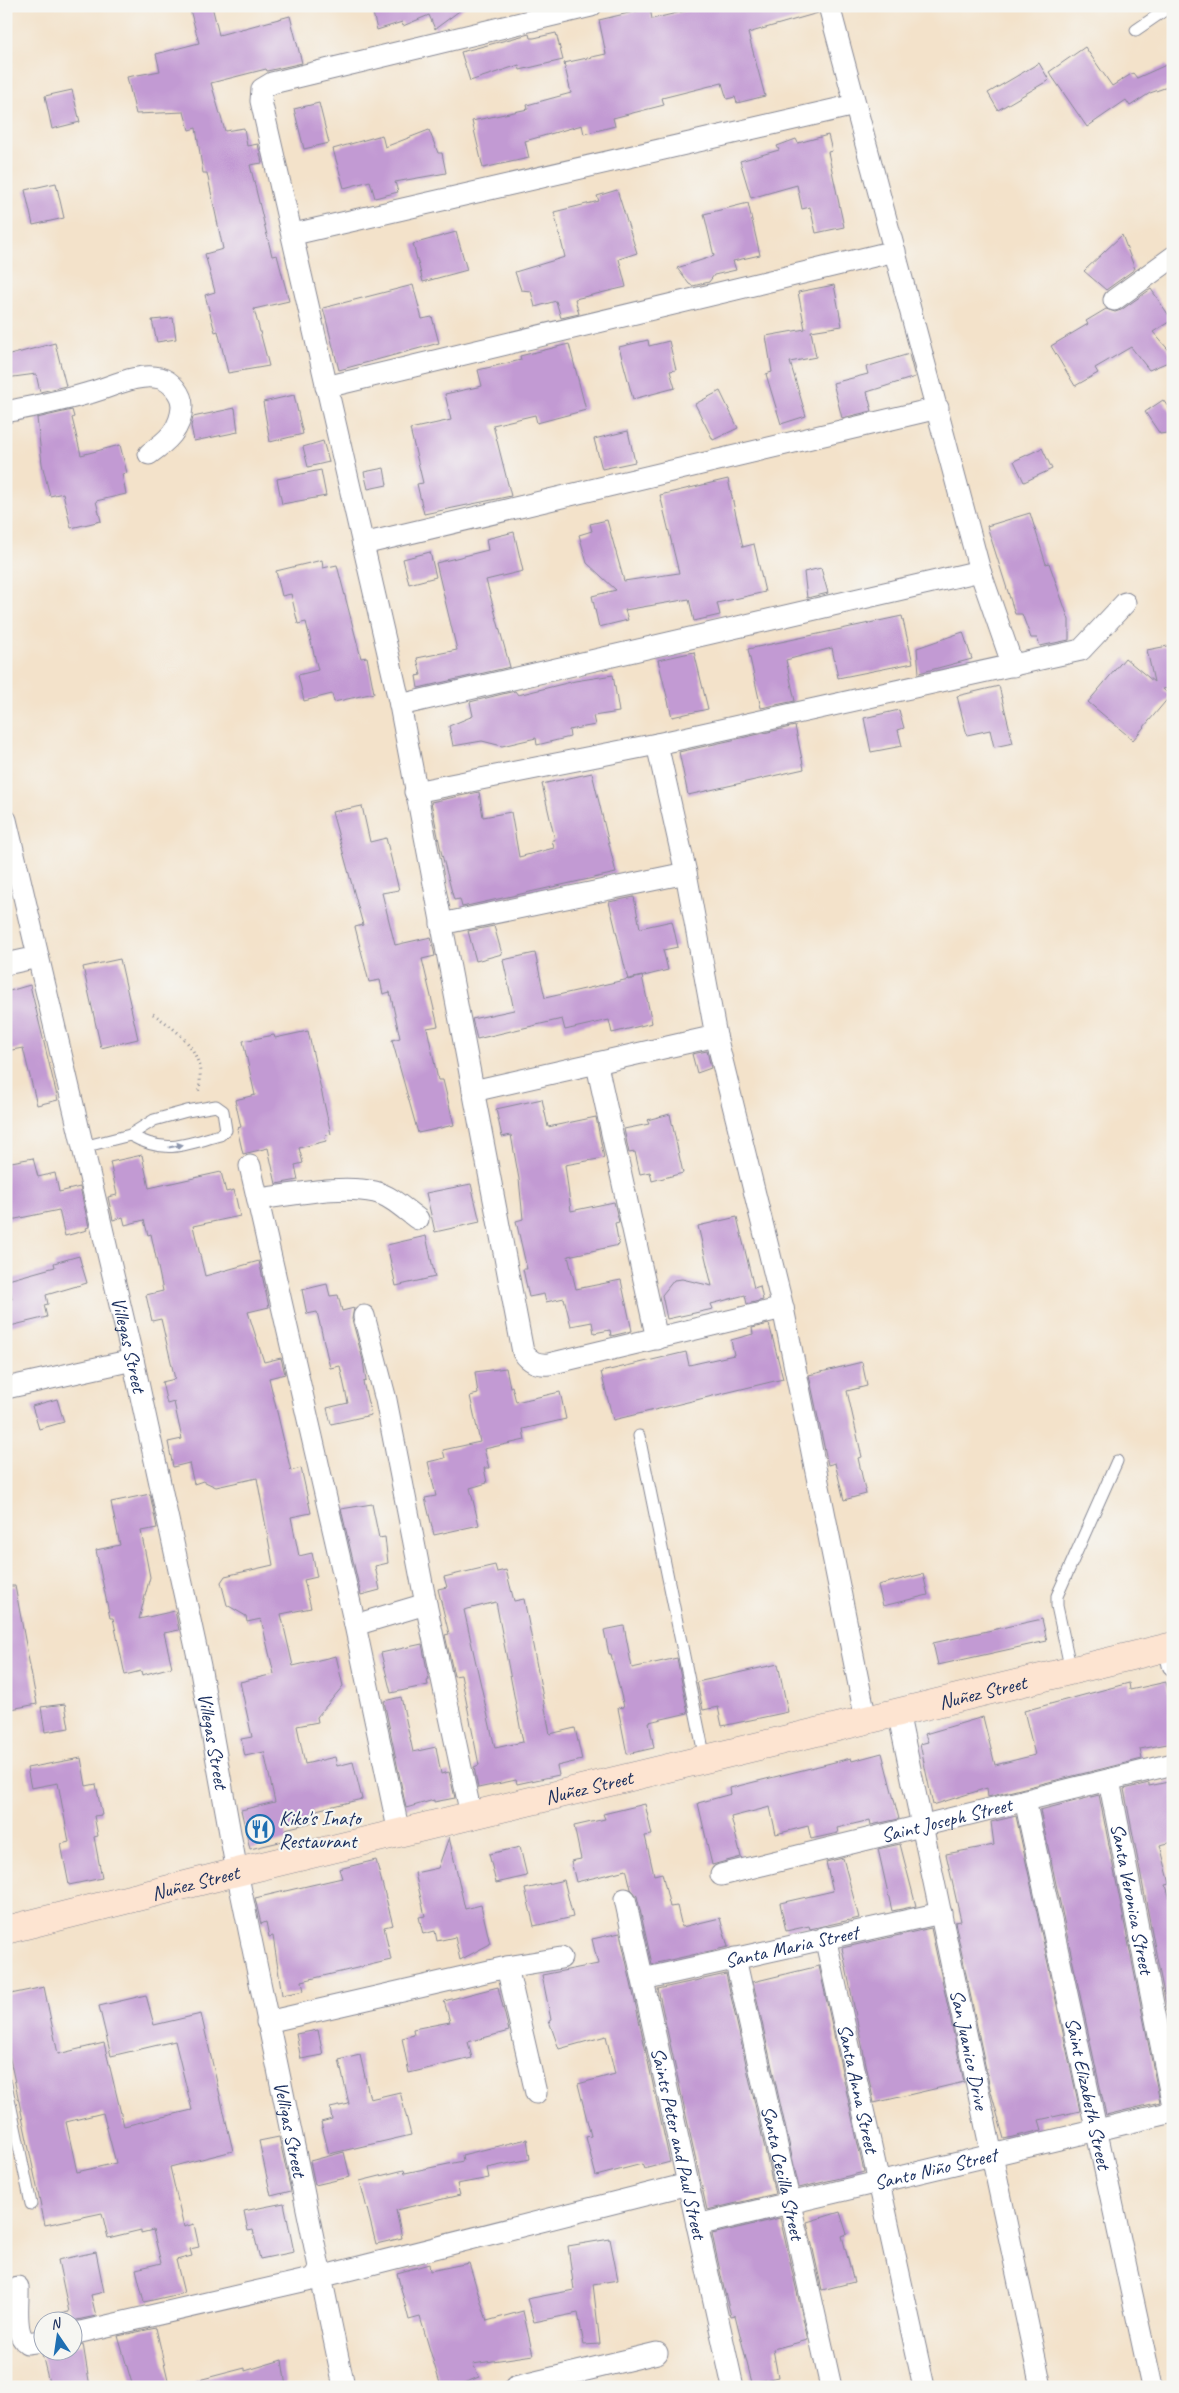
<svg xmlns="http://www.w3.org/2000/svg" width="1179" height="2393" font-family="Caveat,sans-serif">
<rect width="100%" height="100%" fill="#f6f6f2"/>
<filter id="ink" filterUnits="userSpaceOnUse"><feTurbulence type="fractalNoise" baseFrequency=".02" numOctaves="2"/><feDisplacementMap in="SourceGraphic" scale="10" xChannelSelector="R" yChannelSelector="G"/><feConvolveMatrix kernelMatrix="1 2 1 2 8 2 1 2 1" color-interpolation-filters="sRGB"/></filter>
<filter id="wash" filterUnits="userSpaceOnUse"><feTurbulence type="fractalNoise" baseFrequency=".0096" numOctaves="4" result="noise"/><feDisplacementMap in="SourceGraphic" scale="20" xChannelSelector="R" yChannelSelector="G"/><feGaussianBlur stdDeviation="1.12" result="paint"/><feColorMatrix in="noise" values="0 0 0 0 0 0 0 0 0 0 0 0 0 0 0 0 0 1.4 0 .05"/><feComposite in="paint" operator="in"/></filter>
<g filter="url(#wash)">
<rect width="100%" height="100%" fill="#f3e2ca"/>
<g id="blocks">
<g fill="#c29ad3" fill-rule="evenodd">
<polygon points="189,6 212,6 219,35 290,16 302,63 267,71 266,69 211,83 225,131 244,128 247,146 258,144 262,163 250,165 272,256 277,255 289,301 254,309 269,366 228,373 218,331 215,332 205,295 215,292 205,254 223,249 207,173 203,173 196,128 189,130 184,112 136,114 127,77 160,71 156,54 199,43"/>
<polygon points="395,6 466,6 435,29 429,15 403,26 402,22 377,30 373,13"/>
<polygon points="688,6 817,6 818,13 748,33 765,96 737,103 735,97 727,99 722,83 662,98 664,105 613,118 615,126 584,134 582,125 525,141 529,158 483,168 472,121 528,109 527,105 571,93 564,63 606,54 599,20 650,8 652,19 689,10"/>
<polygon points="556,33 563,60 520,70 519,65 470,81 461,52 529,34 530,38 534,38"/>
<polygon points="1085,47 1112,86 1133,73 1137,78 1166,65 1173,75 1173,85 1150,93 1130,106 1126,100 1087,127 1049,72"/>
<polygon points="1039,63 1049,80 998,110 988,93"/>
<polygon points="72,90 80,122 52,129 45,96"/>
<polygon points="319,103 329,143 304,149 294,109"/>
<polygon points="429,130 438,153 442,153 446,173 395,182 398,192 375,198 370,181 344,188 333,149 382,135 385,147"/>
<polygon points="828,135 832,151 828,152 844,227 816,233 810,207 802,209 797,185 751,198 740,161 779,150 777,146 796,139 798,143"/>
<polygon points="56,183 64,218 33,225 25,190"/>
<polygon points="617,190 637,253 619,259 626,287 575,299 579,314 561,318 556,301 535,307 531,291 521,290 515,272 565,257 554,212 599,201 597,196"/>
<polygon points="748,203 760,255 733,261 736,270 714,275 709,282 693,286 689,284 677,268 714,256 704,214"/>
<polygon points="456,232 467,270 423,282 413,244"/>
<polygon points="1122,235 1135,269 1106,290 1084,271"/>
<polygon points="413,285 422,319 432,317 439,343 339,370 323,308"/>
<polygon points="834,285 842,326 811,331 816,357 790,362 806,416 781,424 766,374 772,372 766,336 805,329 798,292"/>
<polygon points="1151,289 1172,320 1153,332 1173,355 1173,360 1149,370 1131,347 1095,368 1098,373 1075,386 1051,346 1088,324 1086,321 1106,309 1115,312 1121,310"/>
<polygon points="173,318 176,339 157,342 152,320"/>
<polygon points="648,340 649,346 669,341 676,370 670,371 675,388 633,399 619,347"/>
<polygon points="55,343 66,386 40,392 36,374 6,378 6,356"/>
<polygon points="569,344 586,410 537,423 535,415 493,425 511,496 424,514 417,484 423,483 410,429 451,420 445,394 482,386 478,370 521,360 520,356"/>
<polygon points="909,354 915,377 867,392 872,411 842,418 833,383 868,374 866,367"/>
<polygon points="720,391 738,428 713,440 695,404"/>
<polygon points="294,395 303,434 270,442 263,402"/>
<polygon points="1163,400 1173,414 1173,432 1160,434 1145,412"/>
<polygon points="235,408 238,432 194,441 191,426 193,417"/>
<polygon points="72,410 74,417 72,418 81,455 120,445 127,473 122,474 126,494 96,501 101,521 71,528 63,493 50,496 42,464 37,418"/>
<polygon points="628,431 635,462 602,469 594,439"/>
<polygon points="323,441 329,462 308,467 303,447"/>
<polygon points="1042,448 1052,469 1024,482 1014,461"/>
<polygon points="384,468 387,485 368,489 364,472"/>
<polygon points="321,470 326,496 282,504 277,479"/>
<polygon points="728,479 743,547 754,544 765,592 717,603 720,615 694,621 689,599 625,610 628,620 599,627 592,596 616,590 587,563 579,535 592,531 590,524 607,520 624,581 679,573 660,495"/>
<polygon points="1030,513 1046,564 1049,563 1069,620 1069,640 1040,646 1037,638 1031,638 1022,614 1015,614 987,526"/>
<polygon points="514,532 523,571 486,580 510,667 418,688 416,676 421,675 417,658 457,650 436,563 488,550 486,539"/>
<polygon points="430,552 436,577 409,584 403,559"/>
<polygon points="322,560 323,568 337,565 361,658 367,657 374,693 334,702 332,694 304,701 298,675 318,670 306,622 298,624 291,594 282,596 276,571"/>
<polygon points="821,568 828,593 807,598 804,572"/>
<polygon points="902,616 913,663 838,678 832,648 786,660 795,701 761,708 748,649"/>
<polygon points="963,632 972,659 919,673 917,648"/>
<polygon points="1173,645 1173,687 1163,689 1170,696 1133,740 1088,702 1125,658 1154,682 1147,650"/>
<polygon points="694,652 708,709 672,717 658,660"/>
<polygon points="613,675 619,712 593,716 595,725 569,730 570,737 537,745 536,738 502,746 482,741 453,746 449,726 473,716 470,702 515,691 518,695 575,681"/>
<polygon points="999,686 1013,743 994,747 990,730 967,735 957,696"/>
<polygon points="899,710 904,728 898,730 902,746 871,752 864,718"/>
<polygon points="795,726 804,769 688,795 679,752"/>
<polygon points="592,773 616,873 462,907 460,899 454,900 441,851 431,802 479,792 483,817 511,812 519,857 554,848 552,840 555,840 542,784"/>
<polygon points="362,806 370,842 386,838 399,890 382,893 395,945 431,937 435,956 422,959 438,1026 427,1028 438,1080 443,1080 454,1125 418,1133 392,1040 400,1038 390,992 383,994 380,980 369,982 355,927 363,925 332,812"/>
<polygon points="634,897 640,928 672,921 678,947 663,950 668,970 628,980 609,902"/>
<polygon points="494,926 502,954 476,961 468,931"/>
<polygon points="535,953 545,998 642,976 652,1023 612,1033 609,1020 565,1030 562,1019 477,1039 472,1019 514,1010 503,960"/>
<polygon points="120,959 138,1039 101,1048 83,967"/>
<polygon points="30,985 58,1100 37,1105 23,1048 6,1051 6,992"/>
<polygon points="308,1031 331,1134 324,1136 326,1141 299,1148 303,1163 295,1165 298,1180 276,1184 268,1148 243,1154 237,1128 241,1127 235,1100 255,1095 243,1041 274,1035 275,1038"/>
<polygon points="707,1051 711,1068 697,1073 692,1054"/>
<polygon points="542,1099 548,1127 596,1117 604,1158 565,1165 571,1211 614,1202 619,1222 615,1223 619,1245 568,1256 576,1289 621,1280 632,1331 611,1336 610,1330 594,1333 592,1322 571,1326 564,1298 546,1302 544,1294 529,1297 523,1269 527,1269 516,1221 523,1219 519,1179 511,1135 502,1137 496,1109"/>
<polygon points="670,1114 683,1173 652,1181 650,1172 640,1174 635,1152 629,1153 624,1129 649,1124 647,1120"/>
<polygon points="142,1155 149,1188 221,1172 226,1192 234,1190 240,1216 193,1226 205,1276 259,1261 269,1307 248,1312 264,1362 281,1358 285,1374 269,1378 291,1471 301,1468 311,1513 291,1517 299,1556 312,1553 317,1577 304,1580 311,1608 281,1614 293,1666 336,1656 343,1686 317,1717 318,1722 297,1726 305,1764 335,1757 337,1766 353,1762 362,1799 312,1811 314,1822 285,1829 288,1840 250,1849 241,1810 275,1802 264,1752 245,1756 241,1739 252,1737 240,1682 274,1674 261,1619 247,1622 246,1616 227,1605 221,1582 225,1576 273,1565 257,1478 216,1487 203,1481 194,1484 189,1463 173,1467 168,1442 182,1439 174,1402 167,1404 162,1382 175,1379 161,1319 152,1321 146,1295 163,1291 151,1234 148,1235 144,1220 125,1225 123,1217 113,1220 108,1197 117,1195 110,1162"/>
<polygon points="33,1158 38,1177 55,1173 59,1192 80,1187 89,1227 86,1228 87,1230 65,1236 59,1210 6,1221 6,1163"/>
<polygon points="471,1184 480,1222 435,1232 426,1193"/>
<polygon points="737,1217 754,1288 760,1286 763,1300 747,1304 745,1295 711,1304 713,1309 667,1319 662,1295 674,1280 682,1279 712,1286 698,1226"/>
<polygon points="426,1236 435,1277 396,1286 387,1245"/>
<polygon points="79,1256 87,1283 46,1295 48,1304 44,1305 47,1317 6,1327 6,1300 12,1299 8,1280 55,1267 54,1263"/>
<polygon points="327,1284 330,1296 338,1295 342,1311 354,1308 352,1319 363,1360 366,1381 363,1382 371,1415 331,1424 327,1408 348,1403 340,1366 330,1368 317,1312 307,1314 302,1290"/>
<polygon points="769,1324 783,1379 613,1420 601,1372 686,1352 689,1365 734,1355 731,1340 753,1334 752,1328"/>
<polygon points="862,1362 867,1386 847,1391 862,1457 858,1458 866,1494 844,1500 835,1463 828,1465 809,1375"/>
<polygon points="506,1368 510,1387 512,1386 516,1402 560,1392 566,1419 523,1429 525,1440 484,1449 489,1468 484,1468 487,1483 470,1488 479,1525 434,1535 425,1498 436,1496 428,1462 445,1458 443,1450 480,1442 470,1396 478,1394 475,1372"/>
<polygon points="57,1399 64,1422 39,1429 32,1406"/>
<polygon points="150,1494 157,1528 141,1531 150,1577 139,1619 175,1611 179,1630 164,1633 172,1667 142,1675 141,1671 125,1675 113,1618 110,1618 96,1550 120,1545 111,1502"/>
<polygon points="372,1504 379,1538 385,1537 388,1563 375,1566 380,1590 361,1595 341,1509"/>
<path d="M495,1565l2,7 9,-2 8,31 10,-2 26,135 25,-6 7,32 -25,6 2,9 -42,9 -1,-4 -38,8 -4,-21 5,-2 -18,-90 -7,1 -9,-41 4,-1 -11,-45 9,-2 -3,-10zM496,1602l27,140 -28,6 -31,-138z"/>
<polygon points="923,1574 928,1595 883,1606 878,1585"/>
<polygon points="6,1586 15,1586 37,1704 6,1710"/>
<polygon points="1042,1619 1047,1641 938,1665 933,1643"/>
<polygon points="624,1626 632,1668 677,1658 688,1713 649,1722 654,1748 627,1754 618,1708 624,1707 611,1654 609,1654 604,1630"/>
<polygon points="422,1644 429,1680 427,1681 428,1685 391,1693 381,1653"/>
<polygon points="778,1664 788,1712 722,1726 718,1707 703,1710 697,1682"/>
<polygon points="1166,1682 1173,1712 1169,1714 1173,1743 1140,1749 1142,1759 988,1797 987,1788 933,1805 920,1744 928,1742 925,1734 983,1717 995,1765 1035,1755 1024,1711 1129,1683 1130,1690"/>
<polygon points="401,1697 413,1752 436,1747 441,1774 449,1772 455,1798 434,1802 434,1800 406,1808 384,1701"/>
<polygon points="65,1704 69,1728 45,1732 41,1707"/>
<polygon points="882,1753 899,1819 871,1825 870,1820 837,1828 838,1833 811,1839 808,1826 776,1834 770,1807 731,1817 741,1857 712,1865 698,1803 731,1794 730,1788 851,1758 852,1761"/>
<polygon points="81,1758 86,1786 96,1784 102,1815 94,1816 98,1836 94,1837 102,1878 69,1885 61,1844 69,1842 58,1783 31,1788 27,1768"/>
<polygon points="1173,1781 1173,1842 1160,1845 1170,1884 1166,1885 1173,1910 1173,2040 1124,1789 1149,1783 1149,1786"/>
<polygon points="1099,1795 1160,2102 1106,2115 1040,1810"/>
<polygon points="645,1804 652,1835 645,1836 654,1875 662,1873 670,1907 677,1906 682,1927 720,1918 728,1947 652,1964 637,1896 631,1889 627,1872 626,1870 576,1882 571,1861 581,1859 574,1826 605,1819 603,1814"/>
<polygon points="1016,1816 1080,2111 1039,2120 1042,2130 1004,2139 990,2088 955,1922 961,1921 946,1854 994,1845 991,1822"/>
<polygon points="449,1837 465,1909 481,1905 490,1944 460,1960 455,1937 437,1941 435,1931 423,1934 419,1917 425,1916 415,1873 438,1868"/>
<polygon points="900,1844 916,1906 892,1911 878,1849"/>
<polygon points="520,1847 527,1876 496,1883 489,1854"/>
<polygon points="843,1858 859,1918 810,1929 809,1926 786,1931 780,1903 833,1891 826,1862"/>
<polygon points="376,1860 393,1925 384,1927 391,1960 302,1981 304,1991 282,1995 273,1936 269,1937 266,1922 261,1924 255,1898 342,1878 339,1869"/>
<polygon points="564,1880 573,1917 534,1926 525,1889"/>
<polygon points="931,1928 964,2082 874,2103 842,1948"/>
<polygon points="620,1933 670,2162 644,2169 642,2164 596,2176 586,2137 591,2136 578,2084 615,2074 606,2036 559,2049 549,2021 551,2020 542,1975 598,1964 592,1939"/>
<polygon points="819,1966 864,2172 799,2188 753,1982"/>
<polygon points="726,1974 775,2194 707,2210 658,1989"/>
<path d="M44,1987l14,67 46,-11 20,83 68,-16 -17,-69 -64,15 -12,-50 47,-11 8,30 47,-11 32,137 -63,16 14,60 10,-3 5,23 -9,2 2,7 -16,4 8,33 -40,9 -8,-33 25,-6 -8,-33 -12,3v-3l-33,8 -6,-25 -57,12 -39,-185v-45zM103,2113l13,50 -39,9 -11,-50z"/>
<polygon points="498,1987 509,2031 468,2042 472,2058 409,2073 402,2038 414,2035 413,2029 450,2022 444,2001"/>
<polygon points="318,2030 323,2055 301,2059 296,2034"/>
<polygon points="360,2055 370,2099 400,2092 411,2135 329,2154 321,2122 332,2119 330,2108 349,2104 339,2060"/>
<polygon points="279,2137 291,2191 271,2196 259,2141"/>
<polygon points="527,2139 530,2159 487,2168 489,2178 457,2184 460,2195 396,2210 402,2238 376,2244 360,2181 404,2170 405,2173 463,2161 462,2155"/>
<polygon points="344,2152 350,2177 315,2185 310,2161"/>
<polygon points="284,2203 294,2252 260,2259 253,2230 248,2231 244,2211"/>
<polygon points="840,2212 847,2234 842,2236 854,2282 822,2290 807,2222"/>
<polygon points="780,2218 808,2340 773,2349 778,2377 752,2383 735,2315 731,2316 724,2289 712,2234"/>
<polygon points="610,2239 618,2280 593,2284 600,2344 584,2345 578,2313 534,2322 527,2299 574,2290 568,2246"/>
<polygon points="96,2252 104,2292 91,2295 96,2316 72,2321 60,2320 59,2314 69,2312 58,2260"/>
<polygon points="469,2263 487,2321 523,2311 533,2355 473,2364 479,2377 453,2387 441,2387 420,2317 409,2320 397,2273 429,2264 430,2271"/>
<polygon points="156,2328 169,2384 133,2387 118,2336"/>
<polygon points="83,2344 90,2387 50,2387 42,2354 50,2350 72,2350 72,2346"/>
<polygon points="282,2360 286,2387 196,2387 195,2381 245,2368 245,2371"/>
</g>
</g>
</g>
<g filter="url(#ink)">
<use href="#blocks" fill-opacity="0" stroke="#878894" stroke-width="1"/>
<g fill="none" stroke-linecap="round" stroke-linejoin="round">
<defs>
<g id="lane">
<polyline points="1136,30 1171,6"/>
<path d="M83,1147l47,-12 24,-15 33,-9 29,-5 7,5 3,19 -6,5c-37,10 -54,20 -90,0"/>
<polyline points="639,1436 705,1759"/>
<polyline points="1071,1671 1057,1606 1057,1596 1117,1461"/>
<polyline points="6,2084 31,2204"/>
</g>
<g id="street">
<path d="M591,6l-319,77 -10,6 -1,12 139,604 123,647c7,10 14,13 26,12l234,-56"/>
<polyline points="829,6 980,571 1013,666"/>
<polyline points="294,234 855,105"/>
<polyline points="1114,300 1173,257"/>
<polyline points="326,387 895,251"/>
<path d="M6,412c28,-6 56,-11 83,-19 20,-5 49,-21 71,-15 11,3 22,16 22,28 -1,24 -15,35 -33,48"/>
<polyline points="363,544 938,408"/>
<polyline points="400,705 980,571"/>
<polyline points="657,744 686,873 716,1036 783,1308 866,1720"/>
<polyline points="415,792 657,744 1081,650 1125,603"/>
<path id="s1" d="M6,820l127,540 67,306 37,206 107,515"/>
<polyline points="441,924 686,873"/>
<polyline points="6,964 38,957"/>
<polyline points="597,1065 657,1339"/>
<polyline points="473,1091 716,1036"/>
<polyline points="250,1166 355,1625 399,1833"/>
<path d="M258,1199c35,-4 82,-15 117,-7 16,4 29,17 43,27"/>
<polyline points="364,1316 386,1400 426,1604 471,1815"/>
<polyline points="6,1388 133,1360"/>
<polyline points="355,1625 426,1604"/>
<polyline points="1169,1647 1173,1665"/>
<path id="s2" d="M898,1712l143,675"/>
<path id="s3" d="M1109,1780l64,326"/>
<path id="s4" d="M1025,1800l127,587"/>
<path id="s5" d="M721,1875l452,-111"/>
<path id="s6" d="M625,1899l108,488"/>
<path id="s7" d="M825,1937l99,450"/>
<path id="s8" d="M735,1958l96,429"/>
<polyline points="507,1967 536,2093"/>
<path id="s9" d="M643,1979l298,-66"/>
<polyline points="267,2022 507,1967 561,1958"/>
<path id="s10" d="M697,2225l476,-113"/>
<path d="M18,2287c1,16 -5,47 9,56l15,-2"/>
<polyline points="72,2334 320,2277 688,2184"/>
<polyline points="515,2387 657,2353"/>
</g>
<g id="secondary">
<path id="s11" d="M6,1930l231,-58 936,-226"/>
</g>
</defs>
<use href="#lane" stroke="#878894" stroke-width="13"/>
<use href="#street" stroke="#878894" stroke-width="23"/>
<use href="#secondary" stroke="#878894" stroke-width="29"/>
<path stroke="#878894" stroke-width="3" stroke-dasharray="1 4" stroke-linecap="butt" d="M153,1014c29,19 55,41 45,79"/>
<use href="#lane" stroke="#fff" stroke-width="11"/>
<use href="#street" stroke="#fff" stroke-width="21"/>
<use href="#secondary" stroke="#fde4d1" stroke-width="28"/>
</g>
<defs><path id="oneway-solid" d="M-6-.8H1V-3.2L6.5 0L1 3.2V.8H-6Z" transform="scale(1.25)"/></defs>
<use fill="#8d97ae" href="#oneway-solid" transform="translate(176 1146) rotate(-11)"/>
</g>
<defs>
<symbol id="restaurant-ring" viewBox="-11 -11 22 22"><circle r="9.5" fill="#f6f6f2" stroke="#1f6fb2" stroke-width="1.5"/><path d="M-5-6h1v4h1v-4h1v4h1v-4h1v5L-1.5 .5V6h-2V.5L-5-1ZM5-6V6H3V1.5H1.5Q1.5-4 5-6Z" fill="#1f6fb2"/></symbol>
</defs>
<g fill-rule="evenodd">
<use href="#restaurant-ring" x="244" y="1813" width="32" height="32"/>
</g>
<g text-anchor="middle" dominant-baseline="central" stroke-width="4.5" stroke-linejoin="round" paint-order="stroke">
<g font-size="20" fill="#1b2f5e" stroke="#f6f6f2">
<text stroke="none"><textPath href="#s1" startOffset="539">Villegas Street</textPath></text>
<text stroke="none"><textPath href="#s11" startOffset="1005">Nuñez Street</textPath></text>
<text stroke="none"><textPath href="#s1" startOffset="944">Villegas Street</textPath></text>
<text stroke="none"><textPath href="#s11" startOffset="600">Nuñez Street</textPath></text>
<text stroke="none"><textPath href="#s5" startOffset="232">Saint Joseph Street</textPath></text>
<text stroke="none"><textPath href="#s11" startOffset="195">Nuñez Street</textPath></text>
<text stroke="none"><textPath href="#s3" startOffset="121">Santa Veronica Street</textPath></text>
<text stroke="none"><textPath href="#s9" startOffset="152">Santa Maria Street</textPath></text>
<text stroke="none"><textPath href="#s2" startOffset="345">San Juanico Drive</textPath></text>
<text stroke="none"><textPath href="#s7" startOffset="155">Santa Anna Street</textPath></text>
<text stroke="none"><textPath href="#s4" startOffset="300">Saint Elizabeth Street</textPath></text>
<text stroke="none"><textPath href="#s1" startOffset="1340">Velligas Street</textPath></text>
<text stroke="none"><textPath href="#s6" startOffset="250">Saints Peter and Paul Street</textPath></text>
<text stroke="none"><textPath href="#s10" startOffset="245">Santo Niño Street</textPath></text>
<text stroke="none"><textPath href="#s8" startOffset="220">Santa Cecilla Street</textPath></text>
</g>
<g font-size="20" fill="#1b2f5e" stroke="#f6f6f2" text-anchor="start">
<text x="279" y="1818">Kiko's Inato<tspan x="279" dy="23">Restaurant</tspan></text>
</g>
</g>
<rect width="1179" height="2393" fill="none" stroke="#f6f6f2" stroke-width="25"/>
<g transform="translate(58 2336) rotate(347)"><circle r="24" fill="#f6f6f2" stroke="#9ea6b7"/>
<path d="M0-4L9 19L0 12L-9 19Z" fill="#1f6fb2"/>
<text y="-8" font-size="14" font-weight="bold" text-anchor="middle" fill="#1b2f5e">N</text>
</g>
</svg>
